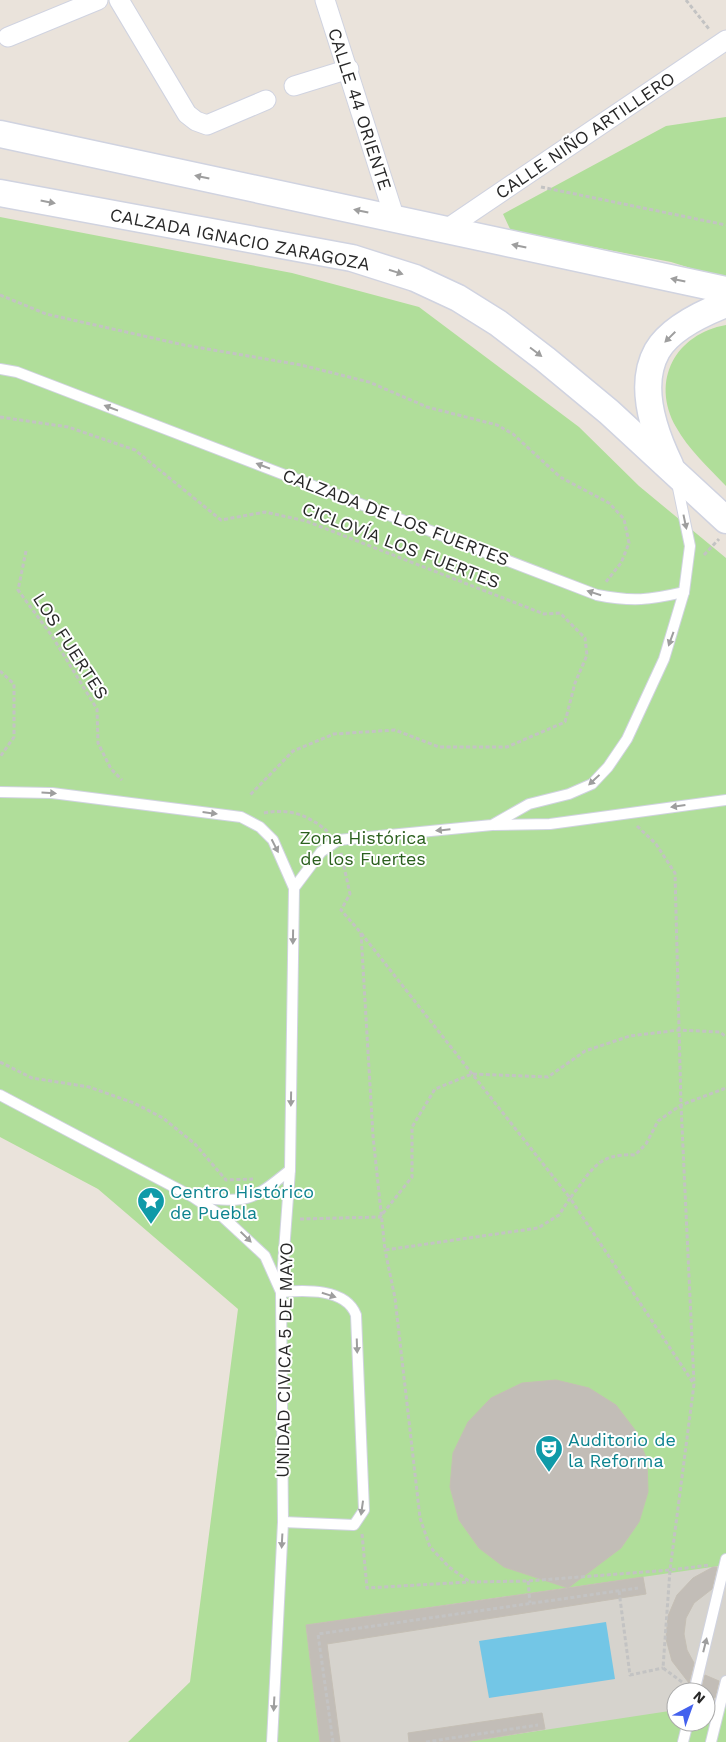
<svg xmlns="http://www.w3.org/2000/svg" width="726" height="1742" font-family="'Work Sans',sans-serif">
<rect width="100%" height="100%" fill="#eae3db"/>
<g fill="#b0de9a" fill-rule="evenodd">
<polygon points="726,117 726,279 671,262 511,231 503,214 666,126"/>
<path d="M0,217l292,56 127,34 160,120 60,59 87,72v1184h-598l62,-60 48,-373 -140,-120 -98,-52zM676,1692h30v30h-30z"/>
<path d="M726,325v161c-17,-18 -38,-37 -50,-59 -26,-47 0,-93 50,-102z"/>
</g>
<polygon fill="#d6d3cd" points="726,1565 726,1703 706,1706 706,1692 676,1692 676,1710 465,1742 320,1742 306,1625"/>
<polygon fill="#73c6e6" points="606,1622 615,1679 489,1698 479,1641"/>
<g fill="#c2bdb7" stroke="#c5bfb5">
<polygon points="556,1380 589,1388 616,1405 635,1430 647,1460 648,1492 639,1522 621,1548 568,1588 643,1577 646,1594 327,1644 340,1742 320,1742 306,1625 568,1588 504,1567 479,1548 459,1520 450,1487 453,1453 468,1422 491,1398 522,1383"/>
<polygon points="713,1567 717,1567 712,1589 694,1603 686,1618 684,1634 687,1650 694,1663 689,1683 672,1661 666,1639 668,1616 677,1595 693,1578"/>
<polygon points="705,1675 719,1681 715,1698 706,1695 706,1692 701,1692"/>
<polygon points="542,1713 545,1729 465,1742 409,1742 408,1733"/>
</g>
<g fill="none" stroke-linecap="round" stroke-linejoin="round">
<defs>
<g id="service">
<path d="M0,369l17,3 580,223c36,7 52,5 87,-3l6,-46 -13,-63"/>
<polyline points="0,792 52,793 241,817 260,827 273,840 294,888 290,1170 281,1292 283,1522 272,1742"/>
<polyline points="494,825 550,824 726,800"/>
<polyline points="294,888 321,852 338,840 492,825 529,804 569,794 592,784 608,767 627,739 664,659 684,592"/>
<path d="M0,1095l193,102 30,20 42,39 16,36c24,-2 65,-4 75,23l8,195 -10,15 -71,-3"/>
<path d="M197,1197c50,6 54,5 93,-27"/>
<polyline points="694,1692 726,1559"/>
<polyline points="683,1742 688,1722"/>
<polyline points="711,1742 726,1681"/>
</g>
<g id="minor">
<polyline points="119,0 187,114 196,121 207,125 266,100"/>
<polyline points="325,0 395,219"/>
<polyline points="8,37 98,0"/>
<polyline points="294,86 349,69"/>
<polyline points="445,230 726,40"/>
</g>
<g id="secondary">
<polyline points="0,134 726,290"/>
<polyline points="0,193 352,258 415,278 458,298 498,323 545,359 609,412 726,520"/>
<path d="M670,465c-16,-33 -32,-80 -13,-114 13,-23 46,-38 69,-47"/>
</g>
</defs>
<use href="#service" stroke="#d0d3e0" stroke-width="12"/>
<use href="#minor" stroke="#d0d3e0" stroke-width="21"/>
<use href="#secondary" stroke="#d0d3e0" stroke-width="29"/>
<g stroke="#c3c3c3" stroke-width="3" stroke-dasharray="4 2.5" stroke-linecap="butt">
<polyline points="686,0 709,29"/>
<polyline points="541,187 726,225"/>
<polyline points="0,295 46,314 184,345 301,365 369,382 427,407 497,425 513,434 560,477 609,503 624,519 629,543 621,563 605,583"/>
<polyline points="0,417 68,427 135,450 221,520 265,512 306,521 544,614 560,613 585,638 587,655 575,683 565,722 507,747 439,747 395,730 334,734 293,751 249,796"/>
<polyline points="26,551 18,590 52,636 97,709 98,743 111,769 122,780"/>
<polyline points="704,555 719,539"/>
<polyline points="0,671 14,684 14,737 0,757"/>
<path d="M264,813c25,-5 45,2 64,19"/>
<polyline points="637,826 656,844 675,873 681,1105 694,1383"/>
<path d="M341,853l9,41 -9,16 20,23 209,265c22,-27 26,-45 65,-43l11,-11 12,-23 23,-16 45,-17"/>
<polyline points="361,933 373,1136 385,1250 538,1228 559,1215 570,1198 694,1384 670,1570 528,1581 470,1582 449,1567 430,1547 420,1518 395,1298 385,1250"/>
<polyline points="0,1062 32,1078 89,1087 134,1103 163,1118 195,1144 226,1180 253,1179"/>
<polyline points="300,1219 380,1217 412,1177 412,1127 435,1089 472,1074 548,1077 585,1051 630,1036 679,1030 720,1032 726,1037"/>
<polyline points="362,1534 367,1588 469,1582"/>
<polyline points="528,1581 530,1603"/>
<polyline points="619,1591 630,1675 663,1668"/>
<polyline points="682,1682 663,1668 670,1570 710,1565"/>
<polyline points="333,1742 318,1634 638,1588"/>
<polyline points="426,1742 538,1725"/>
</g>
<use href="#service" stroke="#fff" stroke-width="10"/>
<use href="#minor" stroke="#fff" stroke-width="19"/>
<use href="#secondary" stroke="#fff" stroke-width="26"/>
</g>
<defs><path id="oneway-solid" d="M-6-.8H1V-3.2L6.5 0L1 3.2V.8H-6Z" transform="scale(1.25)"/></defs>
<g fill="#9e9e9e">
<use href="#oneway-solid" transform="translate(202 177) rotate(-168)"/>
<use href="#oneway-solid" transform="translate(48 202) rotate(11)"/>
<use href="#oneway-solid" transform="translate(361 211) rotate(-168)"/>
<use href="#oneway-solid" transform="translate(519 246) rotate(-168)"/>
<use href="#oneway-solid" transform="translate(396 272) rotate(18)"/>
<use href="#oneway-solid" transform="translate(678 280) rotate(-168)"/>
<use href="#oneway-solid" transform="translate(670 337) rotate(135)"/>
<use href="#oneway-solid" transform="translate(536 352) rotate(37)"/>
<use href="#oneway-solid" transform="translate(111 408) rotate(-159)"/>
<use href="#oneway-solid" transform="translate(263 466) rotate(-159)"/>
<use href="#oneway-solid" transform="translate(685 522) rotate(78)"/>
<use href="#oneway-solid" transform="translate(594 593) rotate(-162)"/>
<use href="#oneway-solid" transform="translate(671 639) rotate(110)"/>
<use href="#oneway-solid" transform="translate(594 780) rotate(137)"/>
<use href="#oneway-solid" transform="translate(49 793) rotate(3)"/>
<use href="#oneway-solid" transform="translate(678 806) rotate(172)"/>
<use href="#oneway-solid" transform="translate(210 813) rotate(7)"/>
<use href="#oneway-solid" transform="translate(443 830) rotate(174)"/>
<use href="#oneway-solid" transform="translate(275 846) rotate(63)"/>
<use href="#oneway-solid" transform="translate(293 937) rotate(91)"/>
<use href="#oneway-solid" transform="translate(291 1099) rotate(91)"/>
<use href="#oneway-solid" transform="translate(246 1237) rotate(44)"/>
<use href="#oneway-solid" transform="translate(329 1295) rotate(17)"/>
<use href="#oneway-solid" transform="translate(357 1346) rotate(88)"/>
<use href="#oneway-solid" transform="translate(362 1508) rotate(98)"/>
<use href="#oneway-solid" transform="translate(282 1541) rotate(93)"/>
<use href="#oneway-solid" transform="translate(705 1645) rotate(-76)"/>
<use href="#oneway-solid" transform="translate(274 1704) rotate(93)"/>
</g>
<defs>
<symbol id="sight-pin" viewBox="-11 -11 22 30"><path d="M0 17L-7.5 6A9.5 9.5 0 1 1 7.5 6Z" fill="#0f9aa8" stroke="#fff"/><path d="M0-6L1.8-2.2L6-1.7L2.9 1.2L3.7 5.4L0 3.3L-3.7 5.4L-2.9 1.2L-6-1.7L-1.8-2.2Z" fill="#fff"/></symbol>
<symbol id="theatre-pin" viewBox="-11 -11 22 30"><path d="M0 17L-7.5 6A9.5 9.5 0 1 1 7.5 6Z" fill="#0f9aa8" stroke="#fff"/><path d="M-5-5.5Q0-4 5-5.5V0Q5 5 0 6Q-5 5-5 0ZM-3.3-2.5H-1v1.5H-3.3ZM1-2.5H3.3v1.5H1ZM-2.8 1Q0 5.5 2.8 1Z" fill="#fff"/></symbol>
</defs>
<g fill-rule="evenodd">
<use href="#sight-pin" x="135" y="1185" width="32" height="43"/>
<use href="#theatre-pin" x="533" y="1433" width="32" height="43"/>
</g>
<g text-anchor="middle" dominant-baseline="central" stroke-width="4" stroke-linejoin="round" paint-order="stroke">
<g font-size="18" fill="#282828" stroke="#fff">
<text transform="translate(360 109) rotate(72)">CALLE 44 ORIENTE</text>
<text transform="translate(585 135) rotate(-34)">CALLE NIÑO ARTILLERO</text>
<text transform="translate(240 239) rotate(11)">CALZADA IGNACIO ZARAGOZA</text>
<text transform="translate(396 517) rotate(21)">CALZADA DE LOS FUERTES</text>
<text transform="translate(401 545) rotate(21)">CICLOVÍA LOS FUERTES</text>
<text transform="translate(71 646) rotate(57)">LOS FUERTES</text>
<text transform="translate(284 1360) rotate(-89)">UNIDAD CIVICA 5 DE MAYO</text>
</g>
<g font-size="18" fill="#2b601e" stroke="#fff">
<text x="363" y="837">Zona Histórica<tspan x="363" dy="21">de los Fuertes</tspan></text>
</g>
<g font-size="18" fill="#0d838f" stroke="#fff" text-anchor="start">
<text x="170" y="1191">Centro Histórico<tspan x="170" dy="21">de Puebla</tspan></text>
<text x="568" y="1439">Auditorio de<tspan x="568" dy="21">la Reforma</tspan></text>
</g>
</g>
<g transform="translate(691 1707) rotate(41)"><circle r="24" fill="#ffffff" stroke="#a9a9a9"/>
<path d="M0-4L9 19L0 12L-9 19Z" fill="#4361ee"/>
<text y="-8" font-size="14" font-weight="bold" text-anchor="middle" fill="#282828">N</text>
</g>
</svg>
